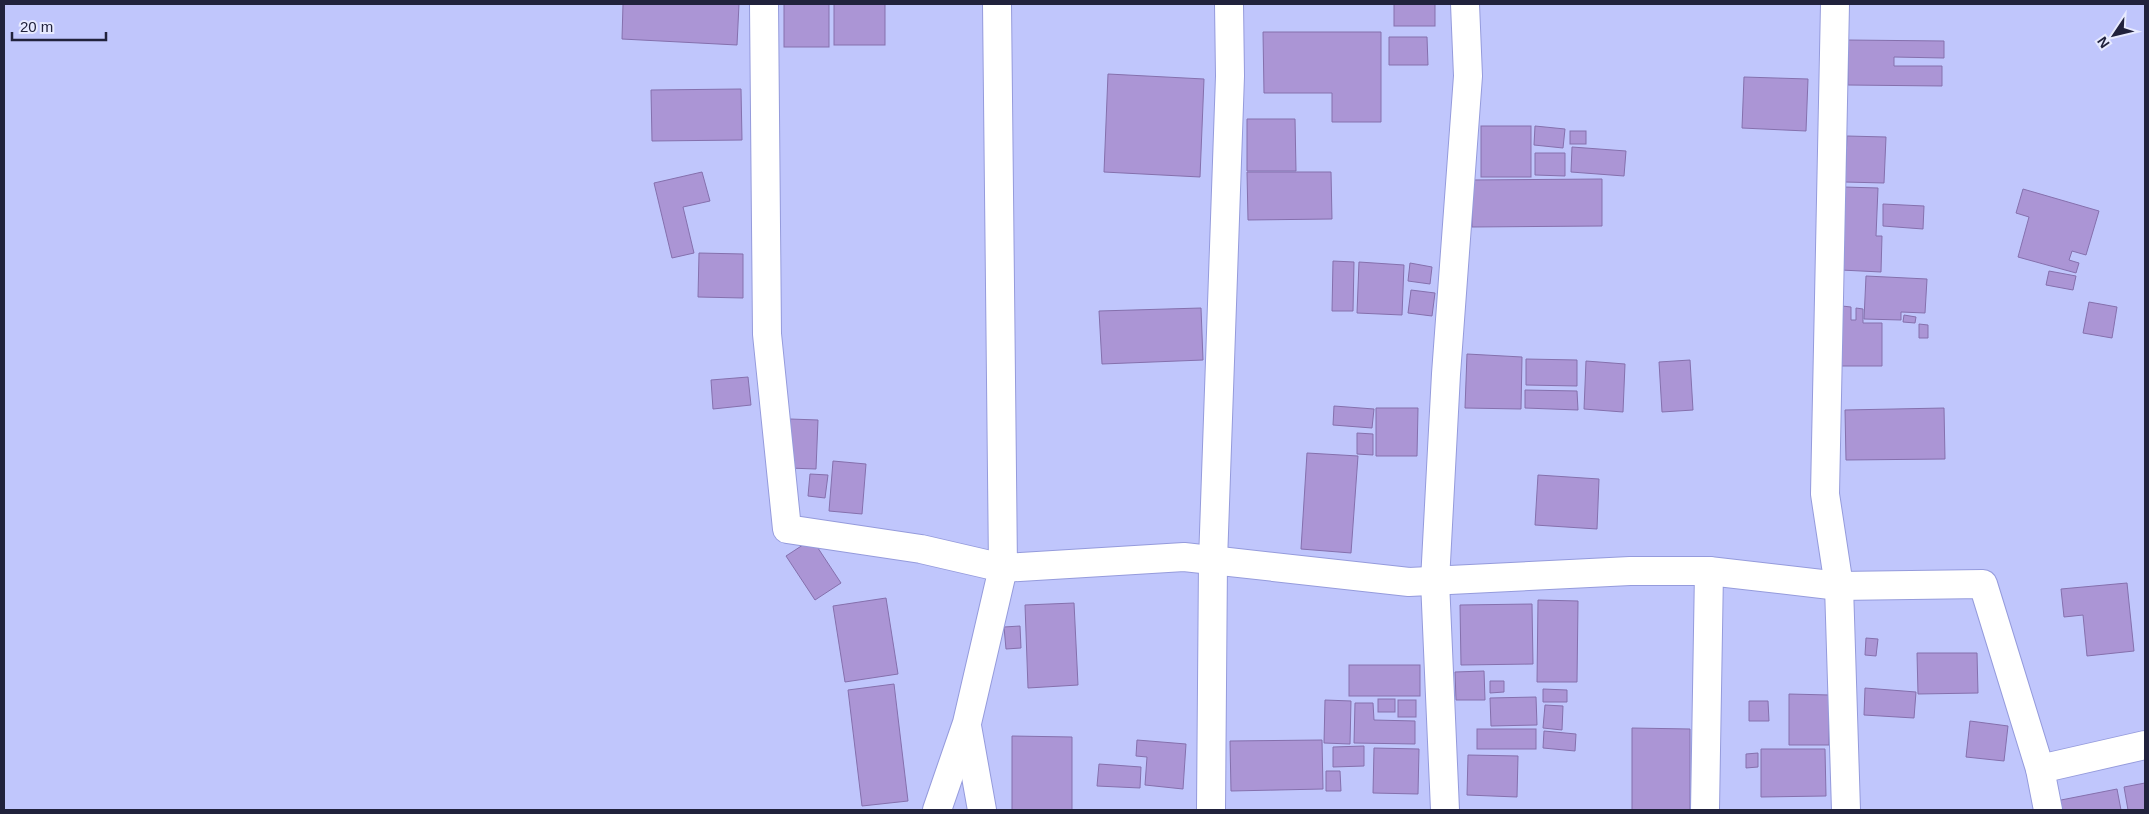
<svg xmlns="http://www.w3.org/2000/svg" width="2149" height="814" font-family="Helvetica,sans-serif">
<rect width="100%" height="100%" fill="#c0c6fc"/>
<g fill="#ab95d5" stroke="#8570ad">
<polygon points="623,4 739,4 737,45 622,39"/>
<rect x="784" y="4" width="45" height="43"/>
<rect x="834" y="4" width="51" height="41"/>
<rect x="1394" y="4" width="41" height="22"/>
<polygon points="1263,32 1381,32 1381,122 1332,122 1332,93 1264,93"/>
<polygon points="1389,37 1427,37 1428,65 1389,65"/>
<polygon points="1848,40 1944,41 1944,58 1894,57 1894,66 1942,66 1942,86 1848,85"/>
<polygon points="1108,74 1204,79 1200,177 1104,172"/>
<polygon points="1744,77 1808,79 1806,131 1742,128"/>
<polygon points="741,89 742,140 652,141 651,90"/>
<polygon points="1247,119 1295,119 1296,171 1247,171"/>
<rect x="1481" y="126" width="50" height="51"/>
<polygon points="1535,126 1565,129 1563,148 1534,145"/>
<rect x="1570" y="131" width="16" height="13"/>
<polygon points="1847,136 1886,137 1884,183 1845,182"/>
<polygon points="1572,147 1626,151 1624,176 1571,172"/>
<polygon points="1535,153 1565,153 1565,176 1535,175"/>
<polygon points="702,172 710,201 683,207 694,253 672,258 654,183"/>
<polygon points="1247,172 1331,172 1332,219 1248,220"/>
<polygon points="1602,179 1602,226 1472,227 1472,180"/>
<polygon points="1844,187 1878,188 1876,236 1882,236 1881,272 1841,270"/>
<polygon points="2023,189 2099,211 2086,255 2072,251 2069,260 2079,263 2076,273 2018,257 2029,217 2016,213"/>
<polygon points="1883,204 1924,206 1923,229 1883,226"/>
<polygon points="699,253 743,254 743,298 698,297"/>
<polygon points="1333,261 1354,262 1353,311 1332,311"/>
<polygon points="1359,262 1404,265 1402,315 1357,313"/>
<polygon points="1410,263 1432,267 1430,284 1408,281"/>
<polygon points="2049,271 2076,276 2073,290 2046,285"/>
<polygon points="1866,276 1927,279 1925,313 1901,312 1901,320 1864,319"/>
<polygon points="1411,290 1435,293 1432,316 1408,313"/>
<polygon points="2089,302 2117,307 2112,338 2083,333"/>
<polygon points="1842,306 1851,307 1851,320 1856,320 1856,308 1863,309 1863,323 1882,323 1882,366 1841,366"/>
<polygon points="1201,308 1203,360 1102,364 1099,311"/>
<polygon points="1904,315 1916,317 1915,323 1903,322"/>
<polygon points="1919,324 1928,325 1928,338 1919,338"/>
<polygon points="1467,354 1522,357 1521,409 1465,408"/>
<polygon points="1526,359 1577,360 1577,386 1526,385"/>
<polygon points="1690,360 1693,410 1662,412 1659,362"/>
<polygon points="1586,361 1625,364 1623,412 1584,409"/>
<polygon points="748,377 751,405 713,409 711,380"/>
<polygon points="1525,390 1577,391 1578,410 1525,408"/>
<polygon points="1334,406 1374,409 1372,428 1333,425"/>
<polygon points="1376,408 1418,408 1417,456 1376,456"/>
<polygon points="1944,408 1945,459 1846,460 1845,410"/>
<polygon points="790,419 818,420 816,469 788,468"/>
<polygon points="1357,433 1373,434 1373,455 1357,454"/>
<polygon points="1307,453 1358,456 1351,553 1301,549"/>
<polygon points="833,461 866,464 862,514 829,511"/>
<polygon points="810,474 828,475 825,498 808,496"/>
<polygon points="1538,475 1599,479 1597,529 1535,525"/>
<polygon points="812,539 841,583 815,600 786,556"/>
<polygon points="2127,583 2134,651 2087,656 2083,615 2064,617 2061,589"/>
<polygon points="886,598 898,674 845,682 833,606"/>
<polygon points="1538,600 1578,601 1577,682 1537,682"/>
<polygon points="1074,603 1078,685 1028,688 1025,605"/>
<polygon points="1532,604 1533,664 1461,665 1460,605"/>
<polygon points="1020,626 1021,648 1006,649 1004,627"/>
<polygon points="1866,638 1878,639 1876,656 1865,655"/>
<polygon points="1917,653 1977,653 1978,693 1918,694"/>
<rect x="1349" y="665" width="71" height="31"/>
<polygon points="1484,671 1485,700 1456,700 1455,672"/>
<polygon points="1490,681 1504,681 1504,692 1490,693"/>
<polygon points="894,684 908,801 862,806 848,690"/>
<polygon points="1865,688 1916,692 1914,718 1864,715"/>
<polygon points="1543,689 1567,690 1567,702 1543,702"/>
<polygon points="1789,694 1829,695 1829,745 1789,745"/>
<polygon points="1536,697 1537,725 1491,726 1490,698"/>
<rect x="1378" y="699" width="17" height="13"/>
<polygon points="1325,700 1351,701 1350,744 1324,743"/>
<rect x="1398" y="700" width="18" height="17"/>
<polygon points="1749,701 1768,701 1769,721 1749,721"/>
<polygon points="1355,703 1373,703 1374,720 1415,721 1415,744 1354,743"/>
<polygon points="1545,705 1563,706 1562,730 1543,728"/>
<polygon points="1970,721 2008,726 2004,761 1966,757"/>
<polygon points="1632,728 1690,729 1690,810 1632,810"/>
<rect x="1477" y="729" width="59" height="20"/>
<polygon points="1544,731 1576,734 1575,751 1543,748"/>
<polygon points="1012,736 1072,737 1072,810 1012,810"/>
<polygon points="1137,740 1186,744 1183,789 1145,785 1147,757 1136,756"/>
<polygon points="1322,740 1323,789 1231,791 1230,741"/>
<polygon points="1364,746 1364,766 1333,767 1333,747"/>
<polygon points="1374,748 1419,749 1418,794 1373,793"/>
<polygon points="1761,749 1825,749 1826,796 1761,797"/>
<polygon points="1758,753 1758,767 1746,768 1746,754"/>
<polygon points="1468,755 1518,756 1517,797 1467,795"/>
<polygon points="1099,764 1141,767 1140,788 1097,786"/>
<polygon points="1326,771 1340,771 1341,791 1326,791"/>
<polygon points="2145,783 2145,810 2128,810 2124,787"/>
<polygon points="2117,789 2121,810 2058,810 2056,801"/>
</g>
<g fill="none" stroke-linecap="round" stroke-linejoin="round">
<defs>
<g id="minor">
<polyline points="764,4 767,334 787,529 921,549 1003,568 1184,557 1409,582 1630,571 1709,571 1839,586 1983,584 2040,769 2048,810"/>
<polyline points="1835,4 1825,494 1839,586 1846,810"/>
<polyline points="967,726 982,810"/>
<polyline points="2040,769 2145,745"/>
<polyline points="937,810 967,723 1003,568 997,4"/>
<polyline points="1211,810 1213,561 1230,76 1229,4"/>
<polyline points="1445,810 1435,581 1446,374 1468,76 1465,4"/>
<polyline points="1705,810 1709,571"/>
</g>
</defs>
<use href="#minor" stroke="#959bdc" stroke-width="30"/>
<use href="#minor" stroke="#fff" stroke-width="28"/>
</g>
<rect width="2149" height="814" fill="none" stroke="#21223c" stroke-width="10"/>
<g transform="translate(2114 35) rotate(235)" stroke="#e7eaff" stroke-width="4" paint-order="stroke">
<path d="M0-4L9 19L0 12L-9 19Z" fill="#21223c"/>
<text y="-8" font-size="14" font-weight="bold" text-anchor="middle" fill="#21223c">N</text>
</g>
<path d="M12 32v8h94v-8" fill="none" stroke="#21223c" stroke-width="2.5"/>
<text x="20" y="32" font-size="15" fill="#21223c" stroke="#e7eaff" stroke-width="4" paint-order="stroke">20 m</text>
</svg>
